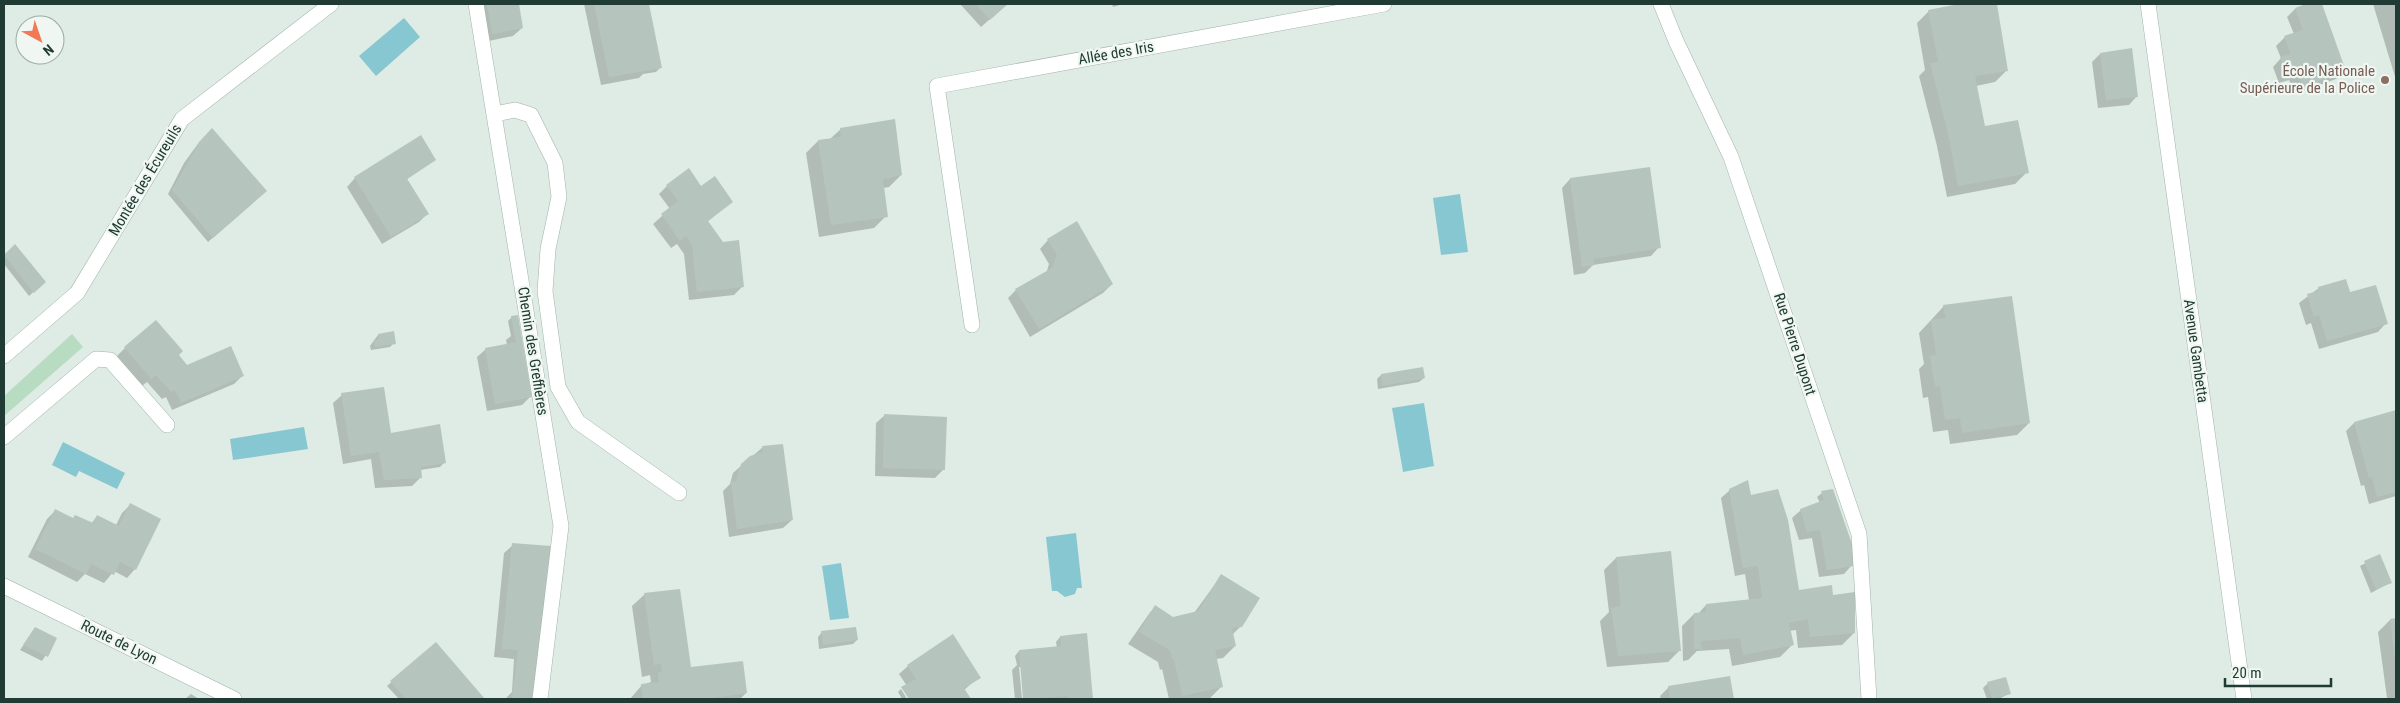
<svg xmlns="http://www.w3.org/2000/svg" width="2400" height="703" font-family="'Roboto Condensed',sans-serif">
<rect width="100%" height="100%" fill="#dfebe5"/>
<polygon fill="#b8dcc1" points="72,334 83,347 4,416 4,396"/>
<g fill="#87c7d1">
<polygon points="404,18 420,37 376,76 359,56"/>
<polygon points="1460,194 1468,252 1441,255 1433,198"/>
<polygon points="1424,403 1434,466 1403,472 1392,408"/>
<polygon points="304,427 308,449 233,460 230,439"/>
<polygon points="63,442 125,473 117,489 79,471 76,477 52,465"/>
<polygon points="1076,533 1082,588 1077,588 1075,594 1065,597 1057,591 1052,591 1046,537"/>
<polygon points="841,563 849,618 830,620 822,566"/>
</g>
<g fill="#0003">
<polygon points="478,4 518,4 522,28 513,36 484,42"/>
<polygon points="584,4 648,4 660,68 656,72 643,74 639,78 601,85"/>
<polygon points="960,4 1007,4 981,27"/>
<polygon points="1112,4 1123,4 1113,7"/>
<polygon points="1965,4 1996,4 2007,70 1995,82 1976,86 1984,128 2027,172 2015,184 1947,197 1937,146 1919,76 1925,70 1917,23 1929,11"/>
<polygon points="2309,4 2320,4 2345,70 2336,79 2295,94 2289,80 2279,83 2273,67 2281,58 2276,46 2285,37 2294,34 2287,17 2295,9"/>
<polygon points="2373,4 2396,4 2396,80"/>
<polygon points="2100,54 2137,96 2129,105 2098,108 2092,62"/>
<polygon points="841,129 901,175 889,187 883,188 886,216 874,228 819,237 806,153 818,141 830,139"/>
<polygon points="200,141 253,203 208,242 168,194 184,163"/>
<polygon points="435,160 407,179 428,213 419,222 382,244 347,187 355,178"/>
<polygon points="1570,179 1659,247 1651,256 1593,265 1585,273 1574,275 1562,188"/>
<polygon points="667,186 701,188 731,202 707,222 723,243 742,287 734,295 689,300 684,254 677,244 671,248 653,224 670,209 659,194"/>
<polygon points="1048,240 1112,284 1103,293 1030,337 1008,298 1016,290 1046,274 1049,264 1040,249"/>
<polygon points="15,246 40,286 29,296 4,264 4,255"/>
<polygon points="2319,288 2349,293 2386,323 2378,332 2319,349 2311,323 2306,325 2299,303"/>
<polygon points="1944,306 2029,423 2017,435 1950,444 1948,430 1933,432 1928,397 1923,398 1919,369 1924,364 1919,333"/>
<polygon points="512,317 531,396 522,405 487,411 477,357 486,349 507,345 506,340 511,336 508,321"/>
<polygon points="378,335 394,343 390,347 371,350 370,346"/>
<polygon points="125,348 178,355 187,366 243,375 234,384 172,410 166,397 162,399 147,382 142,386 117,356"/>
<polygon points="1381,375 1424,378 1419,382 1378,389 1377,379"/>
<polygon points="342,395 390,435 444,463 440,467 420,470 421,477 412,486 375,488 371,459 343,464 333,403"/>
<polygon points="2396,411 2396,496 2369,504 2364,485 2361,486 2346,431 2354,423"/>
<polygon points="885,415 944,469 935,478 875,476 876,423"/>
<polygon points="763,447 792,520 783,528 729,537 723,491 730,484 733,473"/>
<polygon points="1730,490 1750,498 1797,591 1832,597 1854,633 1842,645 1798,648 1796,630 1789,631 1792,645 1780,657 1732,666 1729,649 1697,651 1688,660 1683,661 1682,626 1694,614 1698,614 1706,605 1749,600 1745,574 1735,576 1721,498"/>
<polygon points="1822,493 1852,565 1844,574 1819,577 1812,538 1799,540 1792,518 1801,510 1820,503 1817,497"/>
<polygon points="130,505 135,569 127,578 114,571 104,583 85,574 77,582 28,557 47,519 56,510 72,519 91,524 97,516 116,525 122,513"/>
<polygon points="513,545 549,547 532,699 505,699 512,692 514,659 494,657 504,553"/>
<polygon points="2379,556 2391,582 2371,593 2360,566"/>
<polygon points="1616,558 1680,650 1668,662 1607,667 1600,621 1609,612 1604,570"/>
<polygon points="1221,576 1241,626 1232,635 1235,646 1223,658 1216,659 1222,686 1210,698 1169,699 1162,669 1160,670 1158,662 1128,644 1151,611 1173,618 1194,613"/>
<polygon points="679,590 690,669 746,693 740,699 630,699 642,685 651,682 650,675 642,677 632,606 644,595"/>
<polygon points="2390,620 2396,620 2396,699 2381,699 2387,698 2378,632"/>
<polygon points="35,629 56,639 42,661 20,650"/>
<polygon points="822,632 857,640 853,644 819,649 818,637"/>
<polygon points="1060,637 1087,646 1092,699 1024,699 1022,667 1019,667 1022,699 1015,699 1012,670 1017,665 1015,656 1019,651 1057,648 1056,642"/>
<polygon points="435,644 483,699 399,699 387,686"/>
<polygon points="908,666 979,677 964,690 970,699 910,699 903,688 907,686 899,674"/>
<polygon points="1729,677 1733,699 1661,699 1660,696 1669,687"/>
<polygon points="2005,678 2010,693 1999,699 1987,699 1983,688 1987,684"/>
<polygon points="901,689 907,699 902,699 898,692"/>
<polygon points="191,694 199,699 185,699"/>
</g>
<g fill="#b5c5be">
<polygon points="487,4 519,4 523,28 492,34"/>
<polygon points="594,4 649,4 662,68 609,77"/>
<polygon points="976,4 1008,4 990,20"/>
<polygon points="1959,4 1997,4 2008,71 1975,76 1985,126 2018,120 2029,173 1958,186 1948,133 1930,63 1938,62 1928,10"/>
<polygon points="2306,4 2322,4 2346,71 2303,87 2298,72 2287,76 2280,57 2291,54 2284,36 2303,30 2295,8"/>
<polygon points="2132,48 2138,97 2106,100 2100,53"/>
<polygon points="895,119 902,175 883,179 888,217 831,225 818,140 841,137 840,128"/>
<polygon points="212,128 267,191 213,238 172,190 200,141"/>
<polygon points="421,135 436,160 407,179 429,214 391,237 354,177"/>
<polygon points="1650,167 1661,248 1593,259 1595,265 1582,267 1570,178"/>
<polygon points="689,168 701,186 715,176 733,202 708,221 723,242 739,240 744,287 697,292 692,245 686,236 680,241 661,214 678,201 666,185"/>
<polygon points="1077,221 1113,284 1039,329 1015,289 1052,268 1057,255 1047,239"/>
<polygon points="15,244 46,282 34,293 4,255"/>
<polygon points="2346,279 2350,292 2376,285 2388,324 2327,341 2319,315 2314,317 2307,294 2318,291 2318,287"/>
<polygon points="2012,296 2030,423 1962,433 1960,418 1945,420 1940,386 1935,387 1930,356 1936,355 1931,320 1946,318 1943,305"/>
<polygon points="518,315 532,397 495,404 485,348 516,342 511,316"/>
<polygon points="156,320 183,351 179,355 187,365 231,346 244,376 181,403 175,390 171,392 156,375 151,379 124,347"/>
<polygon points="394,331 396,344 375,347 374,341 379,339 378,334"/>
<polygon points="1423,367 1425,378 1382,386 1381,374"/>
<polygon points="384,387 391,433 440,424 446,463 421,467 422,478 384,480 379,452 351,456 341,393"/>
<polygon points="2396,410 2396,492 2377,497 2372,477 2369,478 2354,422"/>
<polygon points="884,414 947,417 945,470 883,468"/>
<polygon points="783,444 793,520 737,529 731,482 736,481 741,464 750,456 763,452 762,446"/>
<polygon points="1748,480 1751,495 1778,489 1788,520 1799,590 1832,585 1833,595 1855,592 1855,633 1810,637 1808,619 1789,623 1794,645 1743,655 1740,638 1701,641 1702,649 1694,649 1694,613 1706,612 1706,604 1762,598 1758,566 1743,568 1729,489"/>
<polygon points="1833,489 1852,544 1854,566 1827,570 1820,530 1807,532 1800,509 1824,500 1821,491"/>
<polygon points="130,503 161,519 136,570 120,562 114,575 91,564 86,574 35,549 55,509 73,518 75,515 93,523 97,515 119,526"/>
<polygon points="512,543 551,546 533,699 512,699 518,650 502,649"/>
<polygon points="1671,551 1681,651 1618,656 1611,608 1621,606 1616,557"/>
<polygon points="2380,554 2392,583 2376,589 2364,561"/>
<polygon points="1221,574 1260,598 1242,627 1232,628 1236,646 1215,650 1223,687 1182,696 1174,659 1172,659 1170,650 1139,632 1155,605 1173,617 1198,611"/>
<polygon points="680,589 691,667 743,661 747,693 705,699 643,699 641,684 659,682 658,672 662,672 661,664 654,665 644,593"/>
<polygon points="2396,618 2396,660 2395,660 2390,619"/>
<polygon points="35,627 57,638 48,657 23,645"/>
<polygon points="856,627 858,640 823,645 821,631"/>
<polygon points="1087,633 1093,699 1068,699 1068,696 1023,699 1019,650 1061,646 1060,636"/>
<polygon points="953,634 981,678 964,688 971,699 909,699 901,687 916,679 907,665"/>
<polygon points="436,642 485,699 406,699 390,681"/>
<polygon points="1730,676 1734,699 1670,699 1668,686"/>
<polygon points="2006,677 2011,694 1992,699 1987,682"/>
</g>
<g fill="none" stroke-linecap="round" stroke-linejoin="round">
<defs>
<g id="minor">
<polyline points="476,4 561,526 540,699"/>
<polyline points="1661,4 1676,41 1731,157 1859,534 1869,699"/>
<polyline points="2148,4 2244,699"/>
<polyline points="495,114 515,110 531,115 555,163 559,197 548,249 545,291 558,387 578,422 679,493"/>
<polyline points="972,325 937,86 1384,4"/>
<polyline points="4,356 77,293 182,119 331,4"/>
<polyline points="4,437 96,359 110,360 167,425"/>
<polyline points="4,586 234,699"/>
</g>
</defs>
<use href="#minor" stroke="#a2b3ac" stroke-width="16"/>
<use href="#minor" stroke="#fff" stroke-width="15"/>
</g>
<circle fill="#8d6e63" stroke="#f0f7f3" stroke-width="2" cx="2385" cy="80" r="5"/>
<g text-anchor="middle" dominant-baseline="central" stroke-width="4.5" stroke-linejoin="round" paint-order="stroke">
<g font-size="15" fill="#203b33" stroke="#f0f7f3">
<text transform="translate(1116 53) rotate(-10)">Allée des Iris</text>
<text transform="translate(145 180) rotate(-59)">Montée des Écureuils</text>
<text transform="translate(1795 344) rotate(72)">Rue Pierre Dupont</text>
<text transform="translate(533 351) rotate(81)">Chemin des Greffières</text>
<text transform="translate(2196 351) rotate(82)">Avenue Gambetta</text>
<text transform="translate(119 642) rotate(26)">Route de Lyon</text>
</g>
<g font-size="15" fill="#785e54" stroke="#f0f7f3" text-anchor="end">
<text x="2375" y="71">École Nationale<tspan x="2375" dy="17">Supérieure de la Police</tspan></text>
</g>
</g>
<rect width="2400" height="703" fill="none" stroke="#203b33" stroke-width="10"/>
<g transform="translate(40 40) rotate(140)"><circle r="24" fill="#f0f7f3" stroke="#9daca6"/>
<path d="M0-4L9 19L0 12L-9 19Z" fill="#f27956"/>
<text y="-8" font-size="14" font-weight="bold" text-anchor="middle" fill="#203b33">N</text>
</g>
<path d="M2225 678v8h106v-8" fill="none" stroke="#203b33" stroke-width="2.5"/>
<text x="2232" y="678" font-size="15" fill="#203b33" stroke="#f0f7f3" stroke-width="4" paint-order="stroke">20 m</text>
</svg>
